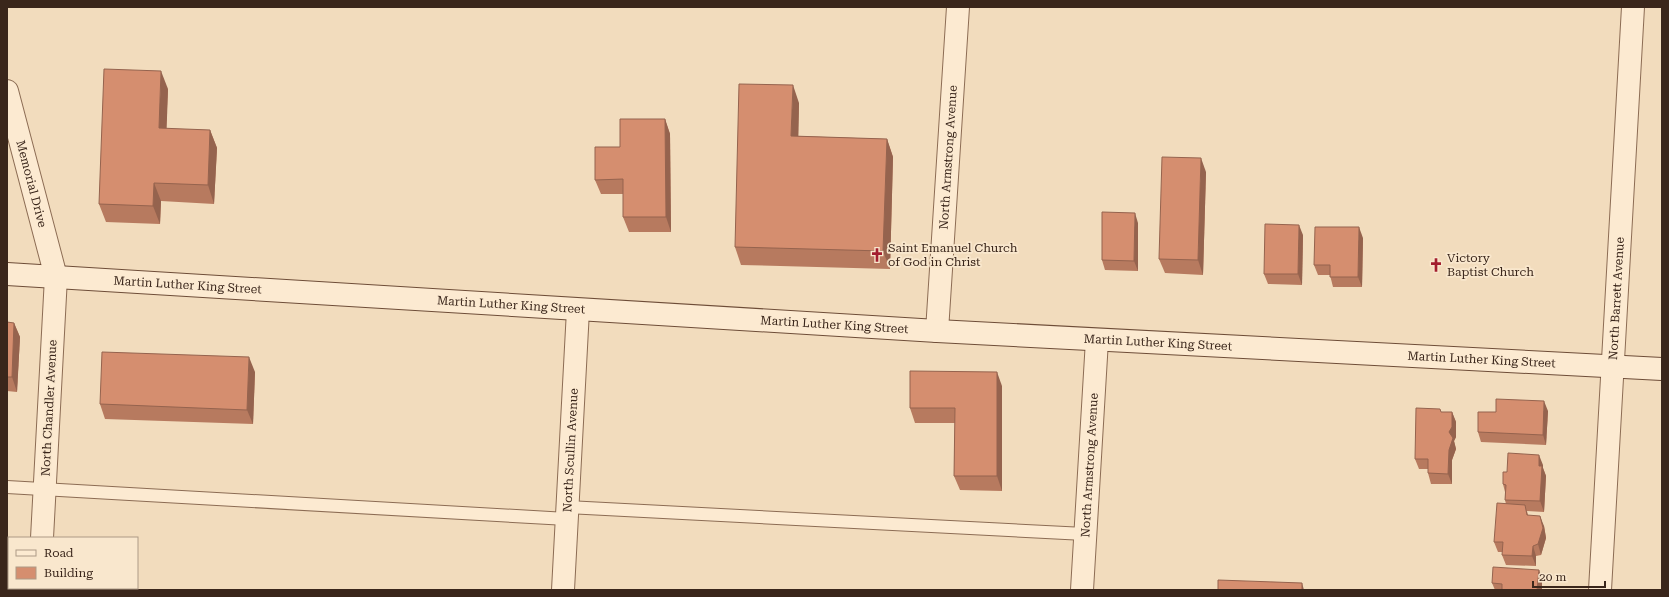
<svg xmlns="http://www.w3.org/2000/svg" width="1669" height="597" font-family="'Roboto Serif',serif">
<rect width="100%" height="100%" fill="#f2dcbd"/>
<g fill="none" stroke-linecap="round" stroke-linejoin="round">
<defs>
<g id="lane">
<polyline points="7,487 567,519"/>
<polyline points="567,507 1085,534"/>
</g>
<g id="street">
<path id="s1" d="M7,91l49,186 -14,261"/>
<path id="s2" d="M937,331l21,-324"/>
<polyline points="39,590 39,588"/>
<path id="s3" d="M563,590l15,-280"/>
<path id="s4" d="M1082,590l15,-250"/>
<path id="s5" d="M1600,590l33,-583"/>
</g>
<g id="secondary">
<path id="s6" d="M7,274l930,57 725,38"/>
</g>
</defs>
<use href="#lane" stroke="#8c6c54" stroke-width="14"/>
<use href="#street" stroke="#8c6c54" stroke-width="24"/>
<use href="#secondary" stroke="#6e4d38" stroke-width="24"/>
<use href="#lane" stroke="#fcead1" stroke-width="12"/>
<use href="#street" stroke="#fcead1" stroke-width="22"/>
<use href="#secondary" stroke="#fcead1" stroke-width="22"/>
</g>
<g fill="#b77a5f">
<polygon points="168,89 166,129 210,130 217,148 214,204 161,201 160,224 106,222 99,204"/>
<polygon points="799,103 798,136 887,139 893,157 890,269 741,265 735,247"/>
<polygon points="665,119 670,134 671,232 629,232 623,217 623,194 601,194 595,180 620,147"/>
<polygon points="1206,172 1203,275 1165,273 1159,259"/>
<polygon points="1138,223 1138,271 1105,270 1102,260"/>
<polygon points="1303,235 1302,285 1268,284 1264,274"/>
<polygon points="1363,238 1362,287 1333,287 1330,275 1318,275 1314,265"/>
<polygon points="7,322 14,323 20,337 17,392 7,391"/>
<polygon points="255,372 253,424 105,419 100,404"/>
<polygon points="1002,386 1002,491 960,490 954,476 955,423 915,423 910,408"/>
<polygon points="1548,411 1546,445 1481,442 1478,432 1496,412"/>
<polygon points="1441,412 1452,412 1456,422 1456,437 1454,441 1456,449 1452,460 1452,484 1431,484 1428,473 1428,469 1419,469 1415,459"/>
<polygon points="1543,465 1543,468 1546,476 1544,512 1527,511 1528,515 1544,526 1546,538 1541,555 1536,556 1536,566 1506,565 1502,555 1503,552 1498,552 1494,542 1506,504 1505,500 1505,492 1503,484 1507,472"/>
<polygon points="1539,570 1542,581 1542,590 1495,590 1492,583"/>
</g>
<g fill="#95634e">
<polygon points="161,71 168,89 166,146 159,128"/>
<polygon points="793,85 799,103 798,154 791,136"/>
<polygon points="665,119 670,134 671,232 666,217"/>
<polygon points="210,130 217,148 214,204 208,185"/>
<polygon points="887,139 893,157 890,269 883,251"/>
<polygon points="1201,158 1206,172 1203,275 1198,260"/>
<polygon points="154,183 161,201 160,224 153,206"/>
<polygon points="1135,213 1138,223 1138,271 1134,261"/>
<polygon points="1299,225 1303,235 1302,285 1298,274"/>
<polygon points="1359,227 1363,238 1362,287 1358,277"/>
<polygon points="14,323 20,337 17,392 12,377"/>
<polygon points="249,357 255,372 253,424 247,410"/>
<polygon points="997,372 1002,386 1002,491 997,476"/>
<polygon points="1544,401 1548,411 1546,445 1543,435"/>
<polygon points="1452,412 1456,422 1456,437 1454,441 1456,449 1452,460 1452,484 1448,474 1449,432"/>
<polygon points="1539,455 1543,465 1543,468 1546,476 1544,512 1540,501 1539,466"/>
<polygon points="1540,516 1544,526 1546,538 1541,555 1538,544"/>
<polygon points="1533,546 1536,556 1536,566 1532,556"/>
<polygon points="1539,570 1542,581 1542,590 1537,590"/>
<polygon points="1302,583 1304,590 1302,590"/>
</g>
<g fill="#d58e6f" stroke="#95634e">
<polygon points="104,69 161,71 159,128 210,130 208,185 154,183 153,206 99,204"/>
<polygon points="739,84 793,85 791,136 887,139 883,251 735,247"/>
<polygon points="620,119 665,119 666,217 623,217 623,179 595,180 595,147 620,147"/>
<polygon points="1162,157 1201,158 1198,260 1159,259"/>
<polygon points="1102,212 1135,213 1134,261 1102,260"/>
<polygon points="1265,224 1299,225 1298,274 1264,274"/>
<polygon points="1315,227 1359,227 1358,277 1330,277 1330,265 1314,265"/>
<polygon points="7,322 14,323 12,377 7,377"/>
<polygon points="102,352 249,357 247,410 100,404"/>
<polygon points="910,371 997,372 997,476 954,476 955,408 910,408"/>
<polygon points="1496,399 1544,401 1543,435 1478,432 1478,412 1496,412"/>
<polygon points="1416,408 1440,409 1441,412 1452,412 1452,427 1449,432 1453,438 1449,450 1448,474 1428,473 1428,459 1415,459"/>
<polygon points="1508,453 1539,455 1539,466 1542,466 1540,501 1505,500 1506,485 1503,484 1503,472 1507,472"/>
<polygon points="1497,503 1525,505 1527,515 1540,516 1543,528 1538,544 1533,546 1532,556 1502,555 1503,542 1494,542"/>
<polygon points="1493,567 1539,570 1537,590 1502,590 1502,584 1492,583"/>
<polygon points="1218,580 1302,583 1302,590 1218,590"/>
</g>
<defs>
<symbol id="church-bare" viewBox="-9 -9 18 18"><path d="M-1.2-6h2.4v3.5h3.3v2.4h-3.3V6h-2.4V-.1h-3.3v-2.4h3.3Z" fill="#a21e2e" stroke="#f9e7cd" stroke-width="2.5" paint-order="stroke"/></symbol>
</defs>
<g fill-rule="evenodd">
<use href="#church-bare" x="867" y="245" width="20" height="20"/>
<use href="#church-bare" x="1426" y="255" width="20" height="20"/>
</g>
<g text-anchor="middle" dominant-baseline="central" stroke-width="3.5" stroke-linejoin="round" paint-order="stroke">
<g font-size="12" fill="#3a261b" stroke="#f9e7cd">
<text stroke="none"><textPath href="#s2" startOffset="174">North Armstrong Avenue</textPath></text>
<text stroke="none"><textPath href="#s1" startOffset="96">Memorial Drive</textPath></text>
<text stroke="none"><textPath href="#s6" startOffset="181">Martin Luther King Street</textPath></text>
<text stroke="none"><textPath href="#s5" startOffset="292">North Barrett Avenue</textPath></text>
<text stroke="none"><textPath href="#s6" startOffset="505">Martin Luther King Street</textPath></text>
<text stroke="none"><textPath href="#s6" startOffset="829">Martin Luther King Street</textPath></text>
<text stroke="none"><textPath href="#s6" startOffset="1153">Martin Luther King Street</textPath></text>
<text stroke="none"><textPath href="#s6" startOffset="1477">Martin Luther King Street</textPath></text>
<text transform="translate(49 408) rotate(-87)">North Chandler Avenue</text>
<text stroke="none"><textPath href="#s3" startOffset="140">North Scullin Avenue</textPath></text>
<text stroke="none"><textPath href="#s4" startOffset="125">North Armstrong Avenue</textPath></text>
</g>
<g font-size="12" fill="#3a261b" stroke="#f9e7cd" text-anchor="start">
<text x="888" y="248">Saint Emanuel Church<tspan x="888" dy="14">of God in Christ</tspan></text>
<text x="1447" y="258">Victory<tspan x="1447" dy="14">Baptist Church</tspan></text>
</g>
</g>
<rect width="1669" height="597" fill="none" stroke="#3a261b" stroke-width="16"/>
<rect x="8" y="537" width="130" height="52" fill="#f9e7cd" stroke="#ad9a86"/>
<rect x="16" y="550" width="20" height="6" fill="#fcead1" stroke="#ad9a86"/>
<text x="44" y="557" font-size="12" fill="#3a261b">Road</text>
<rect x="16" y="567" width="20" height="12" fill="#d58e6f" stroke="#ad9a86"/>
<text x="44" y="577" font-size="12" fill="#3a261b">Building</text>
<path d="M1533 581v6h72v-6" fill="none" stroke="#3a261b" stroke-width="2"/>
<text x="1539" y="581" font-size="12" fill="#3a261b" stroke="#f9e7cd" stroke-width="3" paint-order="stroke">20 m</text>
</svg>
